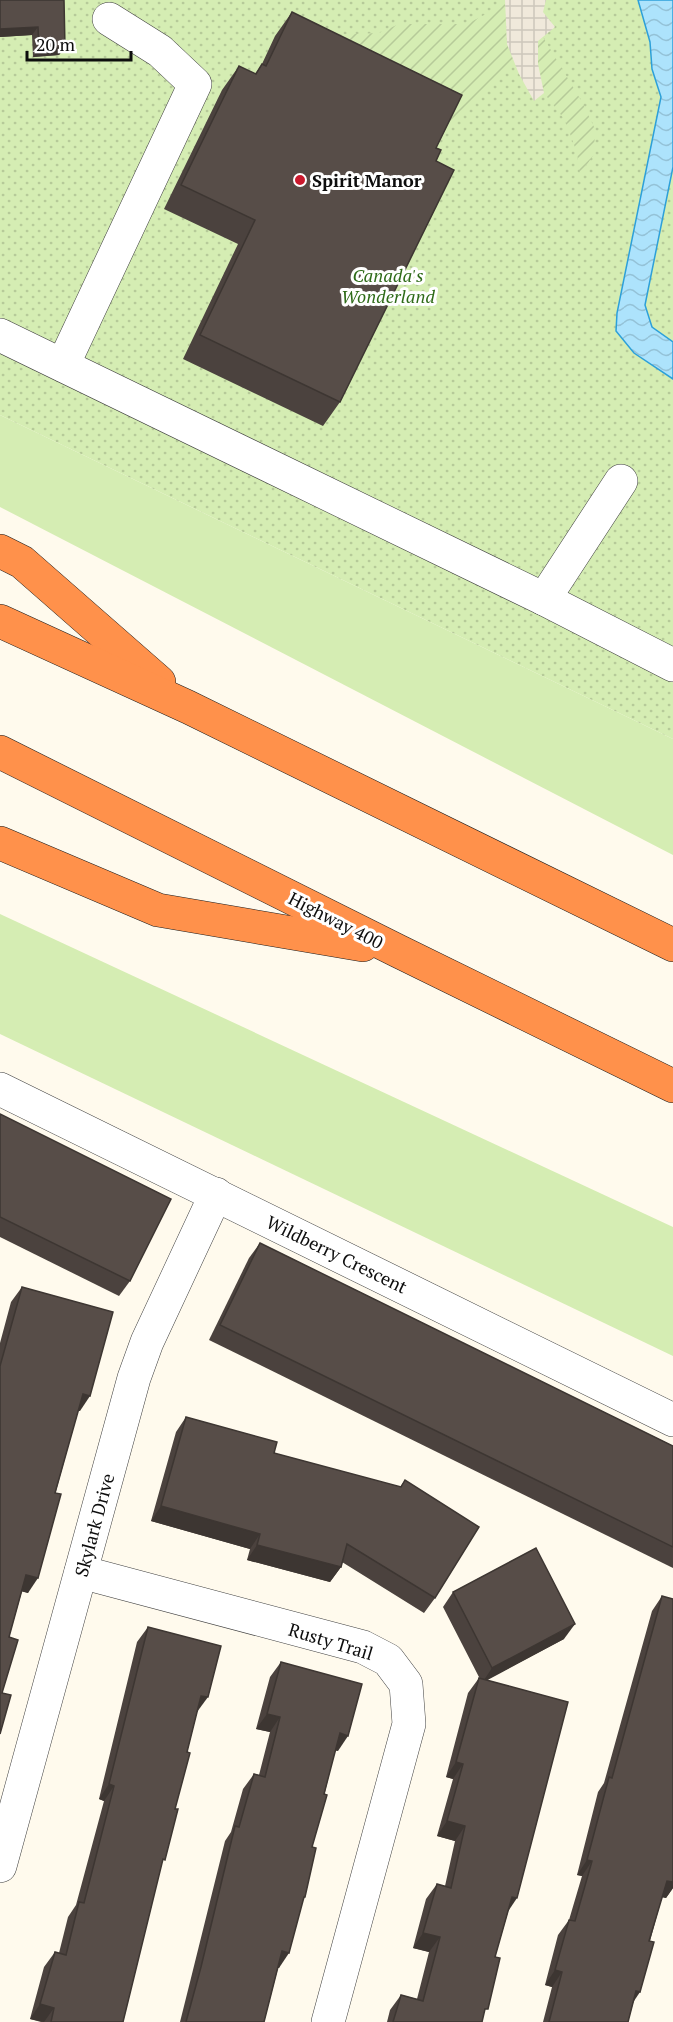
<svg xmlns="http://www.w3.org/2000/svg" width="673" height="2022" font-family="'PT Serif',serif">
<defs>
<pattern id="park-dots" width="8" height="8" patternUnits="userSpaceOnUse" patternTransform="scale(1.5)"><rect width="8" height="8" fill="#d5edb3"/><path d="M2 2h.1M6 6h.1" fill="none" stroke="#b6ca99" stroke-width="1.8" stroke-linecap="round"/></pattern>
<pattern id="garden-furrows" width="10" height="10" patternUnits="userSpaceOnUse" patternTransform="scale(1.5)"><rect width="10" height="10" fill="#d5edb3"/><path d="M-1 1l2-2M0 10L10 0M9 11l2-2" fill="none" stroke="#b6ca99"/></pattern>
<pattern id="plaza-grid" width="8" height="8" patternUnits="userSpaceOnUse" patternTransform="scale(1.5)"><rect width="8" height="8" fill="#f0e9db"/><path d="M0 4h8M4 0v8" fill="none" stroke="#cdc7bb"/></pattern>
<pattern id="water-waves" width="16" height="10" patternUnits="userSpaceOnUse" patternTransform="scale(1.5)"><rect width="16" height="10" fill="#ade3fc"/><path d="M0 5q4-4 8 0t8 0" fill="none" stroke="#94c2d7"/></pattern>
</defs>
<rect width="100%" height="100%" fill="#fffaed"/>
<g fill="#d5edb3">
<polygon points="0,415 673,739 673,855 0,507"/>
<polygon points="0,914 673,1227 673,1356 0,1034"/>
</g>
<polygon fill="url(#park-dots)" points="0,0 673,0 673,739 0,415"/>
<g fill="url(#garden-furrows)">
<polygon points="505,4 507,44 514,61 446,131 406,180 326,35 379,33 399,24 467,24"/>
<polygon points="543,37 582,102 595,129 594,154 580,175 577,153 565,120 544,93 538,64 538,40"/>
</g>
<polygon fill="url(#plaza-grid)" points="505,0 546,0 543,12 555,27 538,41 538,64 544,93 534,101 519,74 507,44"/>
<polygon fill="url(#water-waves)" stroke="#2da0d9" stroke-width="1.5" points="638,0 673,0 673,167 645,305 652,327 673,342 673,379 634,353 616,331 617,313 661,97 652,69 650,42"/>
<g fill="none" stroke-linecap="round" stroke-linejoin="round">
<defs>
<g id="minor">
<polyline points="0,335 544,599 673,665"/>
<polyline points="63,365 195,84 160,51 109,19"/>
<polyline points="544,599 621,481"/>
<polyline points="0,1089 673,1420"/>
<polyline points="81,1572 363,1647 388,1660 406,1684 409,1724 328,2022"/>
<polyline points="0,1866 134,1378 147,1342 216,1194"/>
</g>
<g id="highway">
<polyline points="0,551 22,562 159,682"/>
<polyline points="0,621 188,707 673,945"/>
<polyline points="0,752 398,951 673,1086"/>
<polyline points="0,843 158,910 363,945"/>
</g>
</defs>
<use href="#minor" stroke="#404040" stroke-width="34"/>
<use href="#highway" stroke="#1e1e1e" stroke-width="34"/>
<use href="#minor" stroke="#fff" stroke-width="33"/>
<use href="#highway" stroke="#ff914b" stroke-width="33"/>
</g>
<g fill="#4b423e">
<polygon points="0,0 65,47 59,55 33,57 32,35 0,37"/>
<polygon points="292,12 436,148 436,161 340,402 323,426 183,359 238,244 164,209 222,90 239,66 255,74 262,64 275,36"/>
<polygon points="0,1114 130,1281 119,1296 0,1237"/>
<polygon points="260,1243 673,1446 673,1568 209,1340 249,1258"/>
<polygon points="22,1287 80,1411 78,1411 28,1593 22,1591 9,1637 2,1693 0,1734 0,1343 11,1302"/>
<polygon points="186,1417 274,1453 400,1487 405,1480 435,1598 424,1613 342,1562 341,1567 330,1582 247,1560 250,1549 151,1521 176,1432"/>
<polygon points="453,1592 564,1639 486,1680 508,1912 495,1957 482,2022 387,2022 390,2010 401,1995 417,1999 429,1952 413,1948 426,1899 437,1884 445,1886 455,1841 437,1836 453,1779 446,1777 468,1693 479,1678 480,1679 443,1607"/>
<polygon points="662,1596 673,1599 673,1888 666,1898 662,1897 628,2022 543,2022 552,1987 545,1985 558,1935 569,1920 582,1876 577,1875 598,1792 604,1783 652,1611"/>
<polygon points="148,1627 197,1712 187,1752 175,1809 123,2022 41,2022 30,2019 44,1967 55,1952 59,1953 68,1917 76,1905 104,1801 99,1799 137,1642"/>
<polygon points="281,1662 338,1751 335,1750 312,1847 305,1897 303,1900 279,1968 278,1968 264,2022 180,2022 190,1982 225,1841 231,1832 243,1789 254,1774 259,1775 270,1732 256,1729 270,1677"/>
</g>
<g fill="#3d3632">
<polygon points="38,27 32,35 0,37 0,29"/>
<polygon points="65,47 59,55 33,57 39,49"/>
<polygon points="83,1394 90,1396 80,1411 73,1409"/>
<polygon points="161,1506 260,1534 250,1549 151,1521"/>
<polygon points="257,1545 341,1567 330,1582 247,1560"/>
<polygon points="26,1575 38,1578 28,1593 16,1590"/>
<polygon points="575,1624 564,1639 482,1683 492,1668"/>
<polygon points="201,1696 208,1697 197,1712"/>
<polygon points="267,1714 280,1717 270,1732 256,1729"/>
<polygon points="340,1733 348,1736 338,1751 329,1749"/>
<polygon points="456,1762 463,1764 453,1779 446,1777"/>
<polygon points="109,1784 114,1786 104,1801 99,1799"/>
<polygon points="447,1821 465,1826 455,1841 437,1836"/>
<polygon points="587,1860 592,1861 582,1876 577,1875"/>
<polygon points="667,1881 673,1882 673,1888 666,1898 657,1896"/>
<polygon points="512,1897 517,1898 507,1913"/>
<polygon points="423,1933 440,1937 429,1952 413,1948"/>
<polygon points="282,1951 289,1953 279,1968 271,1966"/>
<polygon points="555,1970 562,1972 552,1987 545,1985"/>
<polygon points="636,1991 640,1992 630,2007"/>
<polygon points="40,2004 54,2008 44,2022 30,2019"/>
</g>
<g fill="#574d48" stroke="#3d3632" stroke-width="1.5">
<polygon points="0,0 64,0 65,47 39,49 38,27 0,29"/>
<polygon points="292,12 462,95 436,148 441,150 436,161 454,170 340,402 200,335 255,220 181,185 239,66 256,74 262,64 266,66"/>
<polygon points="0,1114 171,1199 130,1281 0,1217"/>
<polygon points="260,1243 673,1446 673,1547 220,1325"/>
<polygon points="22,1287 113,1312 90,1396 83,1394 55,1493 61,1494 38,1578 26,1575 9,1637 18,1640 2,1693 11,1695 0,1734 0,1366"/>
<polygon points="186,1417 277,1442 274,1453 401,1487 405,1480 479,1527 435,1598 347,1544 341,1567 257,1545 260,1534 161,1506"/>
<polygon points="536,1548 575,1624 492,1668 453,1592"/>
<polygon points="662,1596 673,1599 673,1882 667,1881 649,1941 654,1942 640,1992 636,1991 628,2022 549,2022 562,1972 555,1970 569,1920 575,1921 592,1861 587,1860 609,1777 612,1778"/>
<polygon points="148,1627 221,1646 208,1697 201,1696 187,1752 190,1753 175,1809 178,1809 165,1860 163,1859 123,2022 51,2022 54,2008 40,2004 55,1952 66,1955 79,1902 84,1903 114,1786 109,1784"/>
<polygon points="281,1662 362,1684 348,1736 340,1733 324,1794 327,1795 312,1847 316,1848 305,1897 304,1897 289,1953 282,1951 264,2022 186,2022 201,1967 235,1826 239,1827 254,1774 265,1777 280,1717 267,1714"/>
<polygon points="479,1678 568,1702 517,1898 512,1897 495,1957 500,1958 488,2009 485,2009 482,2022 393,2022 401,1995 423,2001 440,1937 423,1933 437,1884 451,1888 465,1826 447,1821 463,1764 456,1762"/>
</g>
<circle fill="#ca192d" stroke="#fff" stroke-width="2" cx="300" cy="180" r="6"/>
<g text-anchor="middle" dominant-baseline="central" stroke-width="6" stroke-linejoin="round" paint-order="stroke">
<g font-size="18" font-weight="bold" fill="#0d0d0d" stroke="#fff" text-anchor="start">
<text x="312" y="180">Spirit Manor</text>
</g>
<g font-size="18" font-style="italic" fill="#2e6b18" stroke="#fff">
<text x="388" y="275">Canada's<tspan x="388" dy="21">Wonderland</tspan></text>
</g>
<g font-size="18" fill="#0d0d0d" stroke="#fff">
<text transform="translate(336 920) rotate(27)">Highway 400</text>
<text transform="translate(337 1254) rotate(26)">Wildberry Crescent</text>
<text transform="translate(94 1525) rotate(-75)">Skylark Drive</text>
<text transform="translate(331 1641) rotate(17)">Rusty Trail</text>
</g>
</g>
<path d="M27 51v9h104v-9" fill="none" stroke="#0d0d0d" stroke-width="3"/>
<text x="36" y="51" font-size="18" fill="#0d0d0d" stroke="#ffffff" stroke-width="4.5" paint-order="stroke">20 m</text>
</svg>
